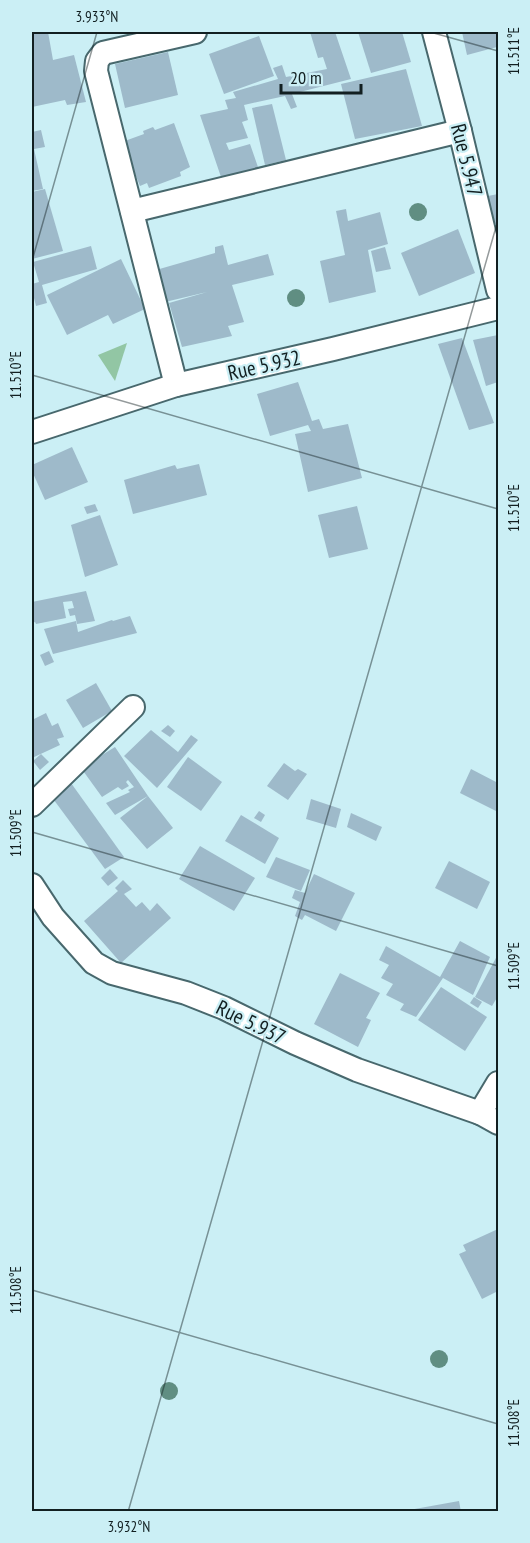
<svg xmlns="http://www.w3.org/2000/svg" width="530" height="1543" font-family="'PT Sans Narrow',sans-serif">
<rect width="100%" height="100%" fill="#cbeff5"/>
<polygon fill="#92c6a4" points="127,343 115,381 98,355"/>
<g fill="#9ebaca">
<polygon points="32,32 48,32 53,60 74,55 86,102 67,105 65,100 32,107"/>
<polygon points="310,32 335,32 351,79 292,94 297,107 291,109 285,96 244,105 248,120 242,122 248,138 226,143 229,150 250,144 259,170 222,180 200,115 228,109 225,100 236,98 233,92 278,79 273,68 282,65 286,77 327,69 323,57 318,58"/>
<polygon points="358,32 402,32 411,62 371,73"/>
<polygon points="462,32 498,32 498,51 497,47 467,55"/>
<polygon points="259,36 274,76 224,94 209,54"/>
<polygon points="168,52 178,95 125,108 115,64"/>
<polygon points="406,69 422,126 355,139 341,84"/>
<polygon points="272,104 286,160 265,165 252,108"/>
<polygon points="174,123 190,167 180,172 181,176 149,188 147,183 140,186 122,142 144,134 143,131 153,127 155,130"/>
<polygon points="41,130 45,147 34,149 43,189 32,191 32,132"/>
<polygon points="45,189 63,251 32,259 32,192"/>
<polygon points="498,194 498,223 490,226 483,197"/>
<polygon points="346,209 348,221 380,212 388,244 368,250 376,292 329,303 320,261 345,255 336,211"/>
<polygon points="458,229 475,273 419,296 401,253"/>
<polygon points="223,245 228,265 268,254 274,275 232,285 244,322 228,326 232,336 182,347 169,303 207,292 165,302 156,270 215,253 215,247"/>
<polygon points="91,246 97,269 42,285 47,303 36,306 32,290 32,284 39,282 33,262"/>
<polygon points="385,247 391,269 376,272 371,251"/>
<polygon points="121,259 145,309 113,324 108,315 67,335 47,295"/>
<polygon points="498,335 498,382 486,386 473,340"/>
<polygon points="462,338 494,423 469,430 438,344"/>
<polygon points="298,382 312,421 319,419 323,429 348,424 362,478 308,492 295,434 311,431 308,425 270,436 257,394"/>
<polygon points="72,447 88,482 45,500 32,471 32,465"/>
<polygon points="199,464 207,495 133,514 124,480 175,465 177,469"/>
<polygon points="95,504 98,511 87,514 84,507"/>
<polygon points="357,506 368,549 329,558 318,515"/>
<polygon points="100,515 118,565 85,577 71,525"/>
<polygon points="86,591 95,621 77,624 75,615 70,616 68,609 74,608 72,601 63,602 66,618 36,624 35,622 32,623 32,602"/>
<polygon points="130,616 137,633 53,654 44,629 76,621 78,632 112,620 113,621"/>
<polygon points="49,651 54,662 45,666 40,655"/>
<polygon points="96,683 112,711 83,728 66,700"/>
<polygon points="46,713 52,726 58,723 64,737 57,739 60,745 32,758 32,720"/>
<polygon points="168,725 175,731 170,737 161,731"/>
<polygon points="151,730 178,752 191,735 198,740 157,788 124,756"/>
<polygon points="115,747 148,796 173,828 147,849 120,818 148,796 115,815 106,803 130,792 128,790 134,787 128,780 126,782 129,786 122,790 118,787 102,797 81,768"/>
<polygon points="41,754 49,762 40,770 33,761"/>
<polygon points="188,757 222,782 201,811 167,787"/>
<polygon points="284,763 295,771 298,769 307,774 288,800 267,786"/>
<polygon points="471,769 498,783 498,812 460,793"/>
<polygon points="71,783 124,857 105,869 48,792"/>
<polygon points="311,799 341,809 336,828 306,819"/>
<polygon points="259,811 265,815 261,822 254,818"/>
<polygon points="351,813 382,827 376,841 347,827"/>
<polygon points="241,815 279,838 265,864 225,841"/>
<polygon points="200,846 255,878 234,911 179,879"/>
<polygon points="276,857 310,870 301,891 266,877"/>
<polygon points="449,861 490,882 477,909 435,888"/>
<polygon points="110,869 118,878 108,886 101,878"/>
<polygon points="314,874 355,893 336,931 305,915 302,920 295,916 300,902 292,898 295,890 305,893"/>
<polygon points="123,880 132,889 124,894 136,907 142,902 150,911 157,903 171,918 121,963 84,921 118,891 115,888"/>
<polygon points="460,941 490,957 473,995 443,978 416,1017 400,1010 404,1004 386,995 393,984 381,978 389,965 379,960 386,946 440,977"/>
<polygon points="497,956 498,956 498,996 492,1006 475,997"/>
<polygon points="340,973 380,993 366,1018 371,1020 358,1047 314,1024"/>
<polygon points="441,987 487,1017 465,1051 418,1020"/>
<polygon points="474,997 482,1002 478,1008 470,1003"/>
<polygon points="498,1229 498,1291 482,1299 459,1254 466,1251 463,1245"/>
<polygon points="459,1501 461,1512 409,1512 409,1510"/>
</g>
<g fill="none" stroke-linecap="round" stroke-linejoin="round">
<defs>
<g id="street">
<polyline points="434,32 460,131 498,290"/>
<polyline points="132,211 460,131"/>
<polyline points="176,385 96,71 97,61 103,53 195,32"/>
<polyline points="32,432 176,385 333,349 498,308"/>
<polyline points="32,805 133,707"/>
<polyline points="32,885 53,917 94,963 112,973 186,993 224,1008 295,1043 357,1070 480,1113 498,1123"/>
<polyline points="480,1113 498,1083"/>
</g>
</defs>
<use href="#street" stroke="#48686d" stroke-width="26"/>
<use href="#street" stroke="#fff" stroke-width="22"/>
</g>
<g fill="#608e82">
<circle cx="418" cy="212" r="9"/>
<circle cx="296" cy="298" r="9"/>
<circle cx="439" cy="1359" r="9"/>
<circle cx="169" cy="1391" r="9"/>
</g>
<path fill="none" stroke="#121f21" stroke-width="1.5" stroke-opacity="0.45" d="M430,32l68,19M32,261l65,-229M32,375l466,134M32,832l466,134M32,1290l466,134M128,1512l370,-1292"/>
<g text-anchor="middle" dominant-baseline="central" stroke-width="4.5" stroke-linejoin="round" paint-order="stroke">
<g font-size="21" fill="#121f21" stroke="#cbeff5">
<text transform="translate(467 160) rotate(76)">Rue 5.947</text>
<text transform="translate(264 365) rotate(-13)">Rue 5.932</text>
<text transform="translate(251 1022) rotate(26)">Rue 5.937</text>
</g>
</g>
<rect width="530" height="1543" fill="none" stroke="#cbeff5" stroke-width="66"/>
<path d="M281 84v9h80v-9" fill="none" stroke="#121f21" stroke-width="3"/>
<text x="290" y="84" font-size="18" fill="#121f21" stroke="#cbeff5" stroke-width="4.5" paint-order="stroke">20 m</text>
<rect x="33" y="33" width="464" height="1477" fill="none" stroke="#121f21" stroke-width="2"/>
<g font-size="15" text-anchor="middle" fill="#121f21">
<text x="97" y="22">3.933°N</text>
<text transform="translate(514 51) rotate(-90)" y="5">11.511°E</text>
<text transform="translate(16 375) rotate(-90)" y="5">11.510°E</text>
<text transform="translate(514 508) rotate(-90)" y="5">11.510°E</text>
<text transform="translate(16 833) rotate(-90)" y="5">11.509°E</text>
<text transform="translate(514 966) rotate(-90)" y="5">11.509°E</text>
<text transform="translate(16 1290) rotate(-90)" y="5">11.508°E</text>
<text transform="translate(514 1423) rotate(-90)" y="5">11.508°E</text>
<text x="129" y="1532">3.932°N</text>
</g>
</svg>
